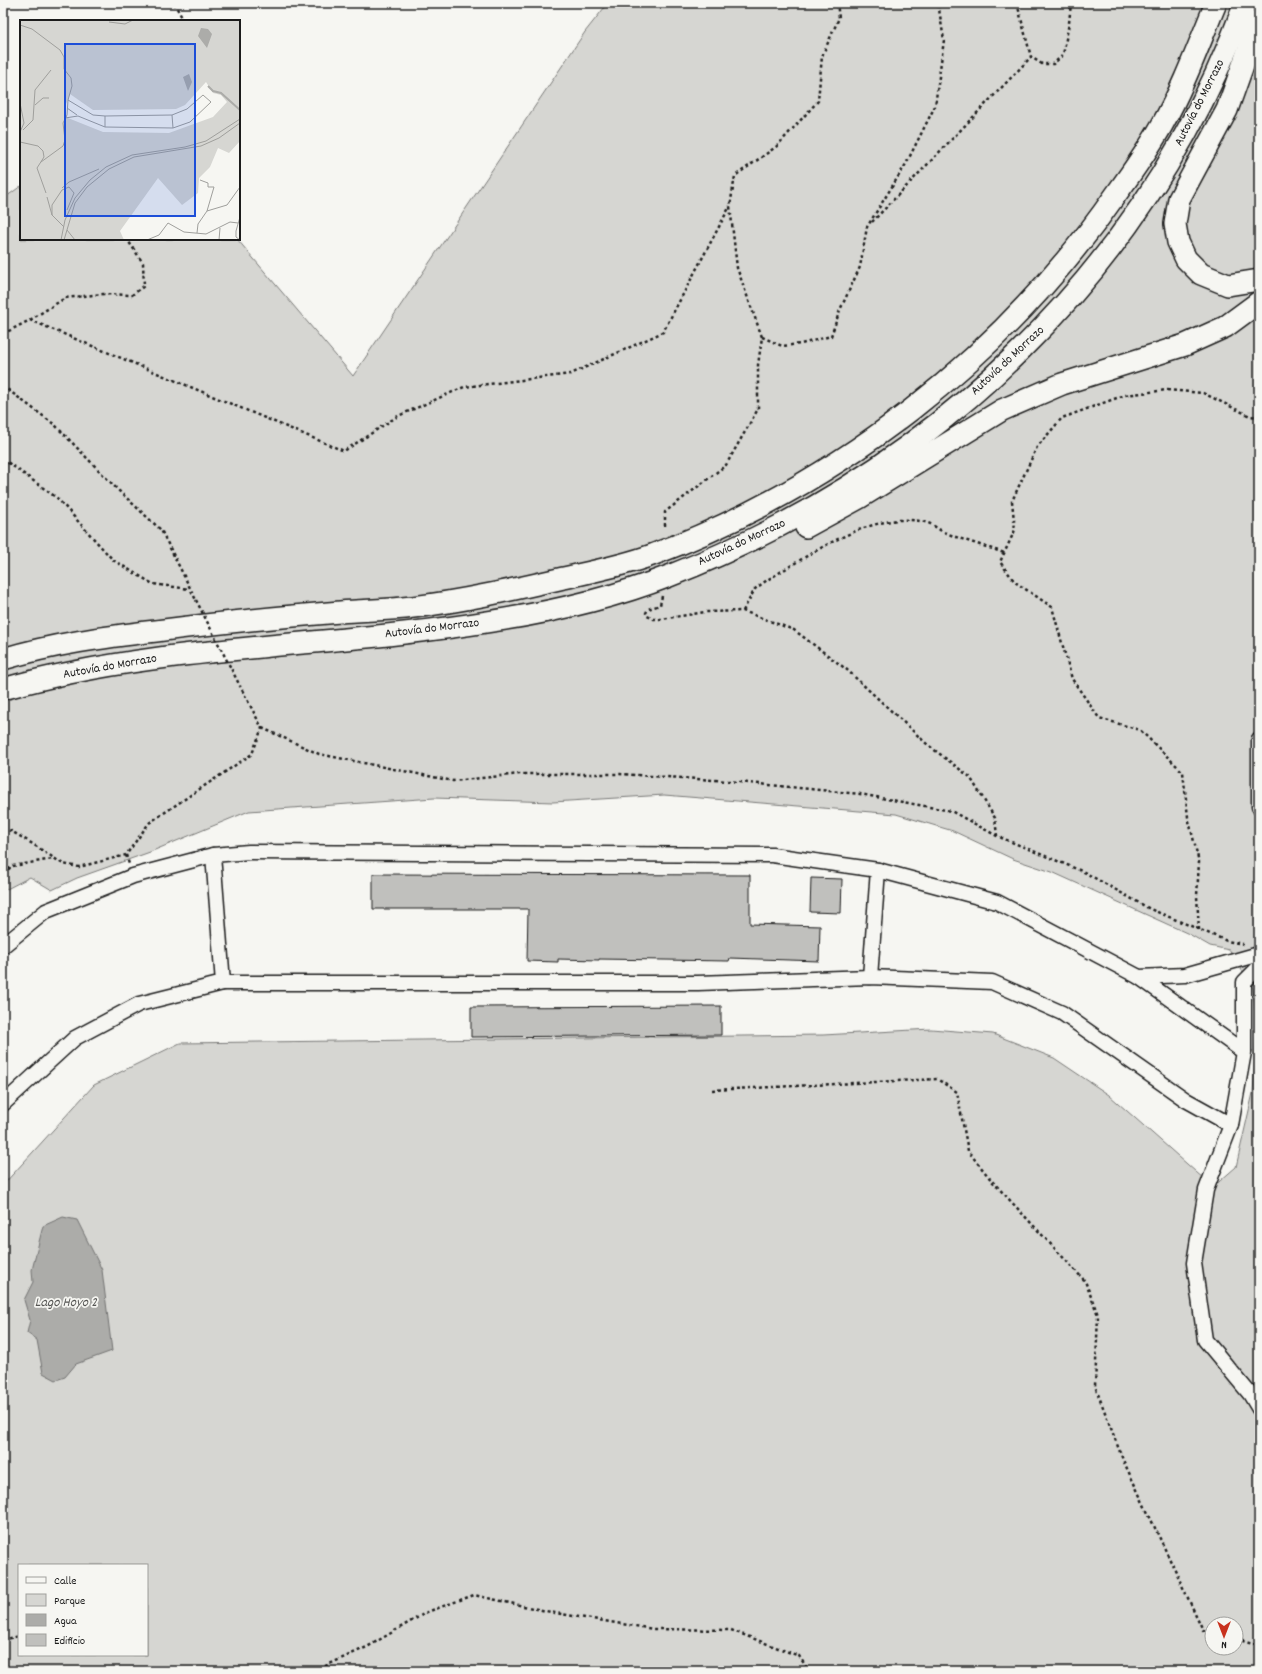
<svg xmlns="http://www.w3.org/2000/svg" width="1262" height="1674" font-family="Dekko,sans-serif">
<rect width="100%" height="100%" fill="#f6f6f2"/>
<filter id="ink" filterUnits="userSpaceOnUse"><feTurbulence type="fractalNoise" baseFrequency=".025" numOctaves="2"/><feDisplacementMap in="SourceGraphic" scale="8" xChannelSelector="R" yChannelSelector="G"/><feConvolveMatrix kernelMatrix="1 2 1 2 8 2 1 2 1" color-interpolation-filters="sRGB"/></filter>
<g filter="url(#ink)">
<path fill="#d6d6d2" stroke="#797977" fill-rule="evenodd" d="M608,3h651v1668h-1256v-486l91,-100 86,-42 643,-8 108,-6 62,5 61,24 55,37 104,92 23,-20 17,-74 4,-67 -4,-38 -24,-38 -19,-4 -21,-12 -137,-62 -39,-13 -60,-28 -57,-17 -232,-19 -111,7 -119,-4 -185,13 -99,41 -73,26 -25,12 -22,-13 -27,14v-692l18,-13v53h216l116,137 232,-344zM19,1565h128v90h-128zM1212,1624h24v24h-24z"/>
<polygon fill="#acaca9" stroke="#727271" points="63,1217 77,1220 102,1270 112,1351 76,1364 65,1377 56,1380 43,1373 37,1340 27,1333 30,1320 24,1300 33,1282 32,1270 43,1226"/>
<g fill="#c0c0bd" stroke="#1c1c1c">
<polygon points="373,874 750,875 750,924 820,926 819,961 730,958 729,961 599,959 599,960 558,959 558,962 527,961 528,909 373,909"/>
<polygon points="811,878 842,879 841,913 810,912"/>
<polygon points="721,1006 721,1035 471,1037 471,1007"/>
</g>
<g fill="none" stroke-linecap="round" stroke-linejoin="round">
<defs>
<g id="minor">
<polyline points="1259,739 1259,807"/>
<polyline points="213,855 223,983"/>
<polyline points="878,870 997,902 1139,977 1185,975 1259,954"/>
<polyline points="3,946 46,911 133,876 213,855 249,852 772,855 878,870 870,977"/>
<polyline points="1139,977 1244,1052"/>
<polyline points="3,1104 75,1038 139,1004 223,983 698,983 870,977 992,982 1062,1013 1186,1100 1231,1125 1244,1052 1244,982 1259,967"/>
<polyline points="1231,1125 1206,1190 1194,1263 1205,1340 1250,1394 1259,1409"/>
</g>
<g id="highway">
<polyline points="1259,20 1227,110 1179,199 1175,224 1178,242 1186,259 1201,274 1228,285 1259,280"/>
<polyline points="806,527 859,498 1002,410 1062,384 1185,345 1225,327 1259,302"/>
<path d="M3,659c50,-15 101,-22 153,-28 61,-8 122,-14 184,-19 24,-2 49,-2 73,-5 50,-6 98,-17 146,-28 31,-7 63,-13 93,-24 187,-70 351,-198 465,-362 16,-22 32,-45 45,-68 22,-39 37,-81 54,-122"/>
<path d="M3,689c159,-45 327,-41 490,-68 59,-9 120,-23 176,-45 264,-103 478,-305 576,-573"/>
</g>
</defs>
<use href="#minor" stroke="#1c1c1c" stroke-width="17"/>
<use href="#highway" stroke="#1c1c1c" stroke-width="24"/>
<g stroke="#1c1c1c" stroke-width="2.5" stroke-dasharray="3 3" stroke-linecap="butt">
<polyline points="174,3 184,21"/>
<polyline points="1017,3 1031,57 1042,64 1053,64 1063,55 1069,23 1071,3"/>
<polyline points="872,222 1031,57"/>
<polyline points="30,320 65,298 103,294 132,295 144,286 143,263 127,239"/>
<polyline points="3,334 30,320 344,451 398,416 464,387 571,374 663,332 730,206"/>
<polyline points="762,337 782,346 801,344 831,336 840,310 860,267 867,227 906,164 935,106 944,40 938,3"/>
<polyline points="3,386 55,425 119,491 161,530 196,600"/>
<polyline points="3,459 57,498 113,560 153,584 189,589"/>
<polyline points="665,526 665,512 726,465 758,409 758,365 762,337 737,268 730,206 735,176 777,146 818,101 822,56 839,18 837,3"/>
<polyline points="662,596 660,605 648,609 646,613 647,616 654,619 662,619 705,612 743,611 794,630 846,669 928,745 970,777 995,818 997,836"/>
<path d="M743,611l12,-22 12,-9c43,-25 109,-73 161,-57 6,2 12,8 18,10 19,8 39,13 58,20"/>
<polyline points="262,728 319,754 453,781 520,774 620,774 729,781 860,794 951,811 997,836 1084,872 1150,909 1227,941 1243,944"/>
<polyline points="3,829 11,831 28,841 63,864 79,867 126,855 149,823 252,754 262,728 240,686"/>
<polyline points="126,855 129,864"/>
<polyline points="3,873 13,866 52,859"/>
<polyline points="1199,930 1197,896 1199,862 1188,817 1183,772 1140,730 1099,718 1072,679 1052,607 1015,582 1000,562 1015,530 1012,501 1037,447 1062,418 1125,395 1167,390 1203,393 1250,416 1259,417"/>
<polyline points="712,1090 937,1079 957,1092 968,1151 992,1181 1085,1281 1098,1315 1095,1386 1123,1460 1203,1630 1212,1632"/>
<polyline points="1236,1638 1259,1645"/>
<polyline points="3,1640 19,1636"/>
<polyline points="314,1671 367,1647 427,1612 474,1595 555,1613 653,1629 731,1630 799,1656 809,1671"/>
</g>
<use href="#minor" stroke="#f6f6f2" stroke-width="14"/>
<use href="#highway" stroke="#f6f6f2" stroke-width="21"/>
<polyline stroke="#1c1c1c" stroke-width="2.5" stroke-dasharray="3 3" stroke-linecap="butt" points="196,600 240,686"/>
</g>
</g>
<g text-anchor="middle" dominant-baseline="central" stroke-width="3.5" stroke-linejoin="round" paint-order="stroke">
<g font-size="13" fill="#1c1c1c" stroke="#f6f6f2">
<text transform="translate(1200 103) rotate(-63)">Autovía do Morrazo</text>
<text transform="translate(1008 361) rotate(-43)">Autovía do Morrazo</text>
<text transform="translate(742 543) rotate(-25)">Autovía do Morrazo</text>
<text transform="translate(432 629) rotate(-7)">Autovía do Morrazo</text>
<text transform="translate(110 667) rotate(-10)">Autovía do Morrazo</text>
</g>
<g font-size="14" font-style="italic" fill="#565654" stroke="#f6f6f2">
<text x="66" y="1303">Lago Hoyo 2</text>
</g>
</g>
<g transform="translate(20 20)">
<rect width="220" height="220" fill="#f6f6f2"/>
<path d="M0,0h220v121l-11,12 -11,-5 -8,19 -11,11 -1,15 -16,12 -24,-27 -38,53 4,9h-104zM186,62l7,11 8,2 6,7 -14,15 -44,16 -66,-1 -35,-14 -2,-3v-11l4,-10 23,16 83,-1 9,-4z" fill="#d6d6d2" fill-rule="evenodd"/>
<path d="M181,8l7,1 4,5 -5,14 -9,-12zM169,54l3,8 -4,9 -5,-14z" fill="#acaca9"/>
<path fill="none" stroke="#acaca9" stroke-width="2" d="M188,66l5,5 8,2 19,17"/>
<path fill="none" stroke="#9f9f9c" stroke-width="1" d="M89,2l16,2 8,-4M0,5l12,4 28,21 4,7v12l7,9 1,8 -4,14M0,83l4,20 -4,9M15,85l8,-7h6M47,88l10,7M152,95l1,13M45,98l13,-2 27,11M3,110l10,-10 2,-30 16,-20M0,122l18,4 5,5 1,6 -7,11 9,25M21,142l22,-16 2,-6 -2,-17 4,-8 1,-15 25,15 12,1 67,-1 15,-6 16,-14 8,7 -21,20 -17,6 -68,-1v-11M42,168l7,-6 30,-13M27,177l5,18 12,12M187,191l20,-6 13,-18M32,195v-10l10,-15 7,-3 5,6 -7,17M220,197l-4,14v6l4,3M47,210l8,10M177,213l1,-9 9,-13 7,-24h-6v-4l-8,-3M41,220l4,-20 10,-22 15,-18 16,-13 26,-12 53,-8 21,-6 34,-22M44,220l11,-37 12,-16 22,-18 25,-12 67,-11 18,-8 21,-15M127,220l12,-5 9,-12 16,9 22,2 24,-12 8,1M199,220l1,-12"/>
<path fill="#1d4ed8" fill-opacity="0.15" stroke="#1d4ed8" stroke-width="2" d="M45,24h130v172h-130z"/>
<rect width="220" height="220" fill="none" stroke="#1c1c1c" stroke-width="2"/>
</g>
<rect width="1262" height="1674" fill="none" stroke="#f6f6f2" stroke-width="16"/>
<rect x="8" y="8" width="1246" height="1658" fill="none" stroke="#1c1c1c" stroke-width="1.5" filter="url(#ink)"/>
<rect x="18" y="1564" width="130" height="92" fill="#f6f6f2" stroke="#9f9f9c"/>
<rect x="26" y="1577" width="20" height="6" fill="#f6f6f2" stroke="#9f9f9c"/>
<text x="54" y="1584" font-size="12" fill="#1c1c1c">Calle</text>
<rect x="26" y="1594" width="20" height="12" fill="#d6d6d2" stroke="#9f9f9c"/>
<text x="54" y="1604" font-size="12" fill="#1c1c1c">Parque</text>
<rect x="26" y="1614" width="20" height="12" fill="#acaca9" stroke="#9f9f9c"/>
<text x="54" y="1624" font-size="12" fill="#1c1c1c">Agua</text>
<rect x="26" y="1634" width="20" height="12" fill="#c0c0bd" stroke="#9f9f9c"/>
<text x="54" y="1644" font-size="12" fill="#1c1c1c">Edificio</text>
<g transform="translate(1224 1636) rotate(180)"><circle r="19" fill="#f6f6f2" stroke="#9f9f9c"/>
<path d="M0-3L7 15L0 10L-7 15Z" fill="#c8321e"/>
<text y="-6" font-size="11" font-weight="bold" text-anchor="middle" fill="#1c1c1c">N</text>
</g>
</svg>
